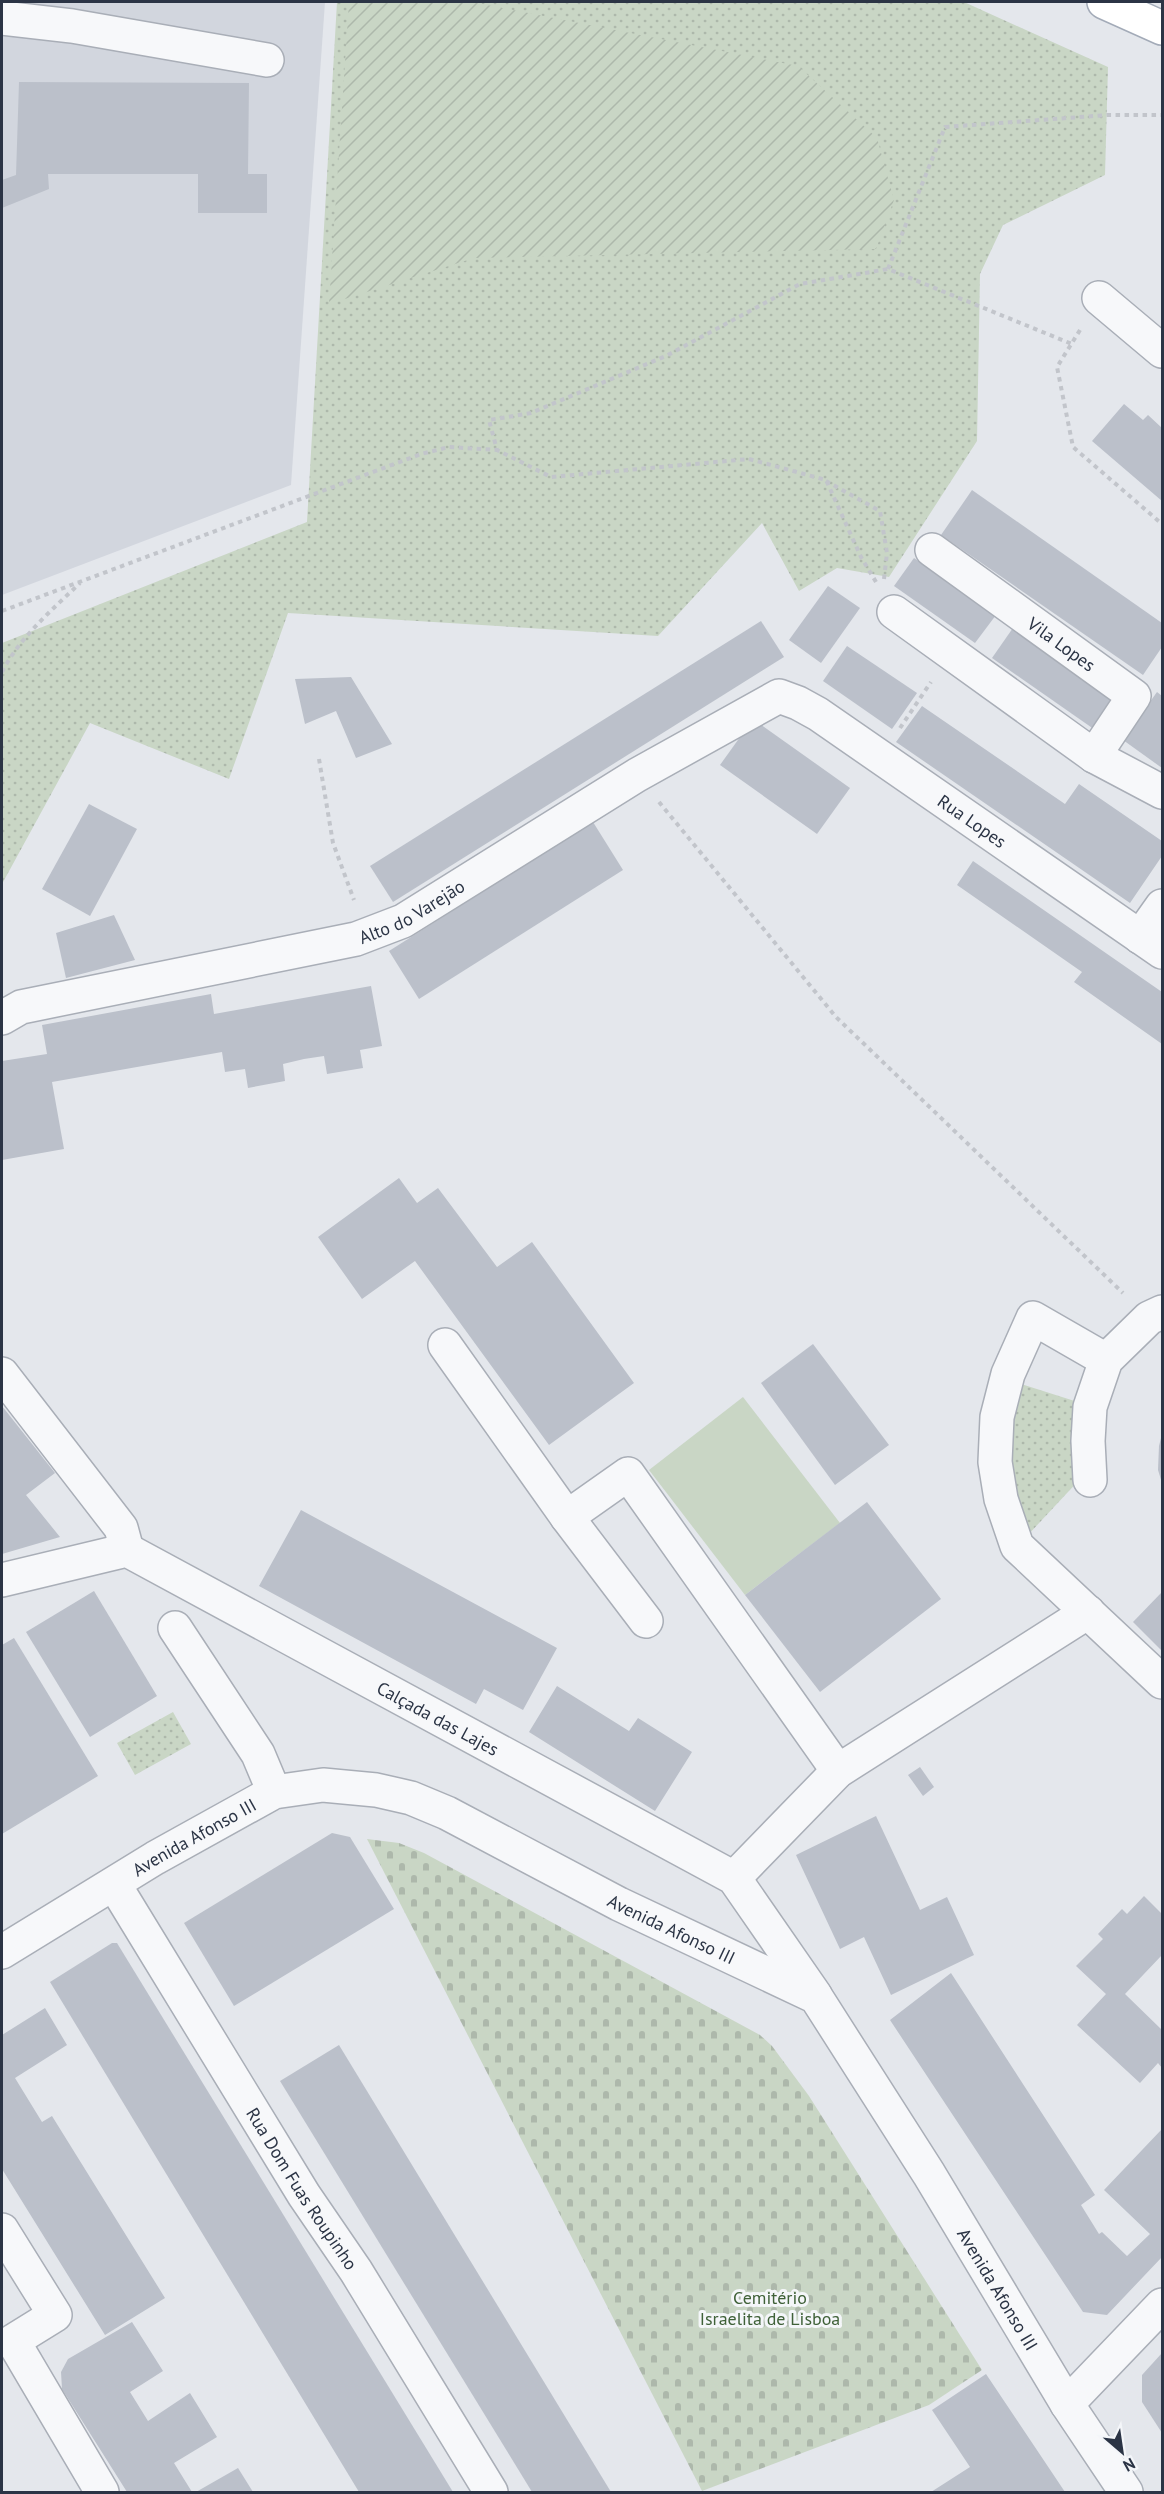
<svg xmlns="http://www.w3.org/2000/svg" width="1164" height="2494" font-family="'PT Sans',sans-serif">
<defs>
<pattern id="grass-dots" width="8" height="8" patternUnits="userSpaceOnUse" patternTransform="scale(1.5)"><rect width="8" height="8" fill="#c9d6c5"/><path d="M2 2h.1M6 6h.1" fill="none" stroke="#adb8ab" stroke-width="1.8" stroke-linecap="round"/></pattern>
<pattern id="cemetery-stones" width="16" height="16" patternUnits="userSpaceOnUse" patternTransform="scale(1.5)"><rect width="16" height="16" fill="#c9d6c5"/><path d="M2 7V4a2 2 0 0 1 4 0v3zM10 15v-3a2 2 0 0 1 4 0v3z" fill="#adb8ab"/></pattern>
<pattern id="garden-furrows" width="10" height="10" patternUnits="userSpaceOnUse" patternTransform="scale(1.5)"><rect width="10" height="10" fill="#c9d6c5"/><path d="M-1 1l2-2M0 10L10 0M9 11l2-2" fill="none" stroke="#adb8ab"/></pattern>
</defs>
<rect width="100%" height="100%" fill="#e4e7ec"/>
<polygon fill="#d2d6de" points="2,2 325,2 291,485 2,595"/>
<g fill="url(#grass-dots)">
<polygon points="337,2 964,2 1108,67 1105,175 1003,225 980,274 977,441 889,577 837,568 799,591 762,523 658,636 288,613 229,779 90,723 2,884 2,643 307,522"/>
<polygon points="1018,1383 1084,1404 1082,1477 1027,1536 1016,1508 1008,1437"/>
<polygon points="173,1712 191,1744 135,1775 117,1743"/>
</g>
<polygon fill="url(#cemetery-stones)" points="367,1839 399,1843 424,1853 760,2035 772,2046 809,2096 982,2370 929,2405 702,2491"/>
<polygon fill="url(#garden-furrows)" points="349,2 472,2 798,66 877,138 894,200 876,249 474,258 329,304"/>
<polygon fill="#c9d6c5" points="743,1397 840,1523 745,1595 649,1470"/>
<g fill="#bbc0ca">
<polygon points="19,82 249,83 248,174 267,174 267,213 198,213 198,174 48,174 49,189 2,208 2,180 16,175"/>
<polygon points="1124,404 1143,420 1148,415 1162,428 1162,501 1092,441"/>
<polygon points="972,490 1162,623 1162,647 1143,675 941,535"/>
<polygon points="914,558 996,615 975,643 894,586"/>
<polygon points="828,586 860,608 821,663 789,640"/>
<polygon points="761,621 784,657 393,902 370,866"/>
<polygon points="1015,625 1121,700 1098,732 992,658"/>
<polygon points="847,646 917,693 892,729 823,681"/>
<polygon points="351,677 392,744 356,758 336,711 305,724 295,679"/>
<polygon points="1157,692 1162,696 1162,768 1123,740"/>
<polygon points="922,706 1065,804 1079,784 1162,841 1162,856 1130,903 896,742"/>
<polygon points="753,719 850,788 817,834 720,765"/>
<polygon points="89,804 137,829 90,916 42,889"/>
<polygon points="593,822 623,870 419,999 389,951"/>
<polygon points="973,861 1162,992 1162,1044 1074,982 1082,972 957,885"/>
<polygon points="114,915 135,960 66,978 56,933"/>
<polygon points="371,986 382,1046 360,1050 363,1068 327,1074 324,1056 304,1059 283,1064 285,1081 248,1088 245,1069 225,1072 222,1052 52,1082 64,1149 2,1160 2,1061 47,1054 42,1025 211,994 214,1014"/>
<polygon points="399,1178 417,1203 438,1188 497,1267 532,1242 634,1383 549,1445 415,1261 362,1299 318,1237"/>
<polygon points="813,1344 889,1445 835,1485 761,1383"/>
<polygon points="2,1406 55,1473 26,1495 60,1537 2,1554"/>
<polygon points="1162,1434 1162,1483 1158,1470 1159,1446"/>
<polygon points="867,1502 941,1599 820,1692 745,1595"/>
<polygon points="301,1510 557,1648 523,1710 484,1689 476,1704 259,1586"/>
<polygon points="94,1591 157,1696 90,1737 26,1632"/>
<polygon points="1162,1592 1162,1651 1133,1622"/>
<polygon points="14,1638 98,1776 2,1834 2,1645"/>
<polygon points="557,1686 629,1731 638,1718 692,1752 655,1811 529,1732"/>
<polygon points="920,1767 934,1787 923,1796 908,1775"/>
<polygon points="876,1816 920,1910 947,1897 974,1955 891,1995 864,1937 840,1949 796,1855"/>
<polygon points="332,1833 350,1837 394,1909 234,2006 184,1923"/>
<polygon points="1144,1896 1162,1914 1162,1955 1125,1994 1162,2030 1162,2068 1158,2063 1140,2083 1077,2025 1106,1994 1076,1966 1103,1939 1098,1934 1122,1909 1127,1914"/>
<polygon points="112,1943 117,1943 453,2492 359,2492 50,1982"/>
<polygon points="951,1973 1095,2195 1081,2205 1099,2234 1102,2232 1127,2256 1150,2234 1104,2190 1162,2129 1162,2257 1107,2315 1083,2312 890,2020"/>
<polygon points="45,2008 67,2045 15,2078 42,2122 52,2116 165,2298 105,2335 2,2169 2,2035"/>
<polygon points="339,2045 611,2492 532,2492 280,2081"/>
<polygon points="132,2322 163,2371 130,2392 148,2421 190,2393 217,2437 174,2463 192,2492 127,2492 62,2389 61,2372 68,2359"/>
<polygon points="1162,2353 1162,2433 1142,2402 1142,2375"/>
<polygon points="986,2374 1065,2492 931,2492 970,2467 932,2410"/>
<polygon points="238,2468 253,2492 196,2492"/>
</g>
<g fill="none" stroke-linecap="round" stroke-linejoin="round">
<defs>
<g id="minor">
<polyline points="2,18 72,26 267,60"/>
<polyline points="1099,298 1162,351"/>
<path id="s1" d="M932,550l202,146 -40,60"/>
<polyline points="894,612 1094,756 1162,792"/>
<polyline points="1140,937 1162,906"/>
<path id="s2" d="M2,1018l19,-11 335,-68 47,-18 234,-146 142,-79 19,7 20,11 344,238"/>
<polyline points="445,1345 567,1517 628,1474 838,1771"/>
<polyline points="1106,1360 1033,1318 1008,1374 997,1417 995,1462 1001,1499 1017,1546 1162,1682"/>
<polyline points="2,1374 121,1528 127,1550"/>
<polyline points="1090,1480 1088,1441 1090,1407 1106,1360 1149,1318 1162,1312"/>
<polyline points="567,1517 646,1621"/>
<path id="s3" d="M2,1580l125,-30 607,328 81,117"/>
<polyline points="175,1628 258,1754 274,1792"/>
<polyline points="734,1878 838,1771 1088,1612"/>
<path id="s4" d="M114,1884l190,311 52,76 135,221"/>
<path id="s5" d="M2,1952l153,-94 119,-66 49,-7 53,5 35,8 36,15 172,91 197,93 113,177 138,230 59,88"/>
<polyline points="2,2230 55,2315 13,2341 102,2492"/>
<polyline points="1067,2404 1162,2305"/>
</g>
<polyline id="major" points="1104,2 1162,28"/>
</defs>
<use href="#minor" stroke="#a9aeb7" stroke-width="36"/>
<use href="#major" stroke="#a3abb8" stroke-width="36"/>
<g stroke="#c2c5cb" stroke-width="4" stroke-dasharray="4.5 4.5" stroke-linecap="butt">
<polyline points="888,269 945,127 1108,115 1162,115"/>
<polyline points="1080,330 1057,367 1073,447 1162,524"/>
<polyline points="826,481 880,511 887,553 884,579"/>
<polyline points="876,582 861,557 826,480 749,459 551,477 497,450 489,420 531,413 666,356 800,284 888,269 1072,344"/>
<polyline points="2,611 421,454 449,447 497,450"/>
<path d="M2,672c18,-35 50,-62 78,-89"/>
<polyline points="900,728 931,682"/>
<polyline points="319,759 333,843 354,900"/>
<polyline points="659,802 836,1017 1123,1293"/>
</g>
<use href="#minor" stroke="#f7f8fa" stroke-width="33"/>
<use href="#major" stroke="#fff" stroke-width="33"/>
</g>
<g text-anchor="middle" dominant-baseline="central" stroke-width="6" stroke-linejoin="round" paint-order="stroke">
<g font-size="18" fill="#2b3445" stroke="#f4f6f9">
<text stroke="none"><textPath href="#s1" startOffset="160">Vila Lopes</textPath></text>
<text stroke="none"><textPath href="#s2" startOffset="1083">Rua Lopes</textPath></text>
<text stroke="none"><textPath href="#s2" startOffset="426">Alto do Varejão</textPath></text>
<text stroke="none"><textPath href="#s3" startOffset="482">Calçada das Lajes</textPath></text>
<text stroke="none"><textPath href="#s5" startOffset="224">Avenida Afonso III</textPath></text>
<text stroke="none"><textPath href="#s5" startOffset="746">Avenida Afonso III</textPath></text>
<text stroke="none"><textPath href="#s4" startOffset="358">Rua Dom Fuas Roupinho</textPath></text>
<text stroke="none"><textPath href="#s5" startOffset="1250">Avenida Afonso III</textPath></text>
</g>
<g font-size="18" fill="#3f6138" stroke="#f4f6f9">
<text x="770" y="2297">Cemitério<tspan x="770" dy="21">Israelita de Lisboa</tspan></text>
</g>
</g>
<rect width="1164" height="2494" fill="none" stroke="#2b3445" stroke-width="6"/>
<g transform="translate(1122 2452) rotate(151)" stroke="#f4f6f9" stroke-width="4.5" paint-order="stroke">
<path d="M0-4.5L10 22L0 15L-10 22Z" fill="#2b3445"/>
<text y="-9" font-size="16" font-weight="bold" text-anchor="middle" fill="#2b3445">N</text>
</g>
</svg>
